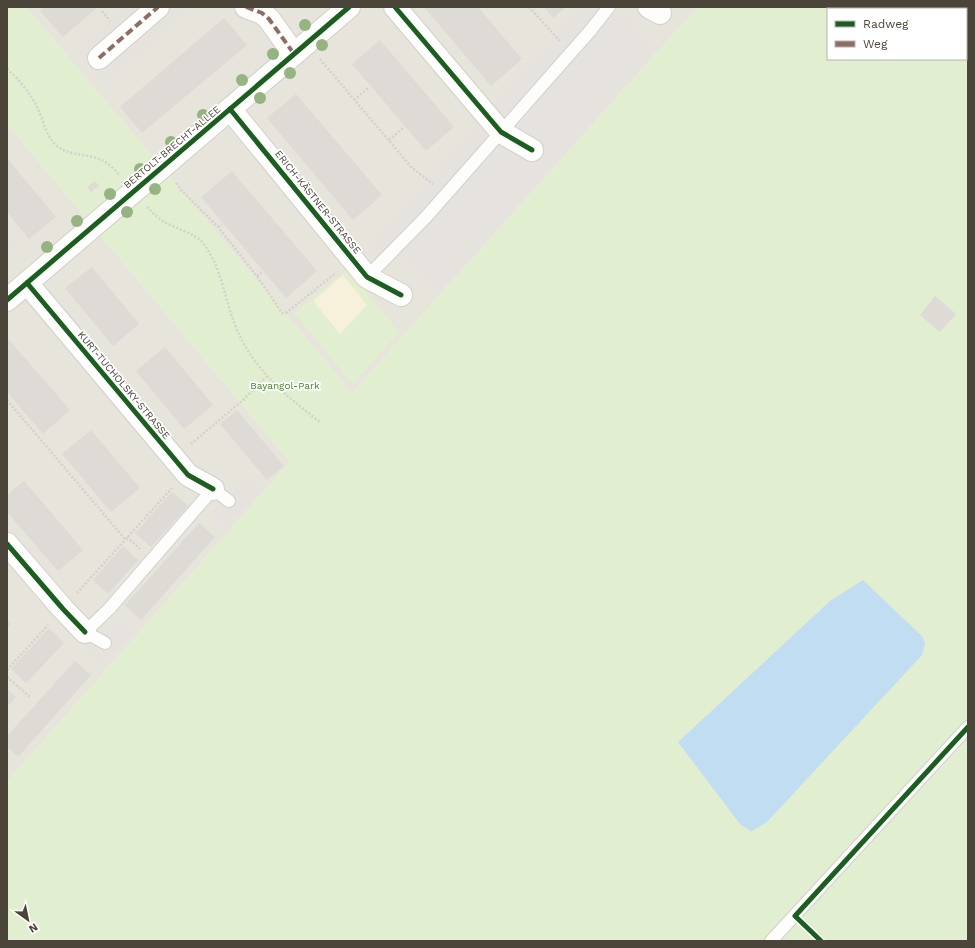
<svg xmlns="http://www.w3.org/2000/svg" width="975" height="948" font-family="'Work Sans',sans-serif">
<rect width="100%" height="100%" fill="#f4f2ee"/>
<g fill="#e7e4dc">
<polygon points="26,7 698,7 352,393"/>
<polygon points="7,124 290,462 7,782"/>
</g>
<g fill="#e1eecf" fill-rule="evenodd">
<path d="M7,7h19l326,386 346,-386h270v934h-961v-159l283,-320 -283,-338zM828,9h138v50h-138zM863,580l60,57 2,6 -247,99 152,-141z"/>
<polygon points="348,269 399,332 353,385 294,313"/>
</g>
<polygon fill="#f7f0da" points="343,275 367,305 340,334 313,301"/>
<g fill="#e6e3df">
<polygon points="127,7 193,8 105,84 77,50"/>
<polygon points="580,7 607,7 616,18 624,12 656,50 439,294 387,245 376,256 368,247"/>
<polygon points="7,229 19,243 7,254"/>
<polygon points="245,476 261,489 224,530 210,514"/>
<polygon points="120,616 134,631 100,666 87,652"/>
</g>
<polygon fill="#c0ddf1" points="863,580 923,637 925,643 922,655 766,823 751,831 740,824 678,742 830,601"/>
<g fill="#dedbd6">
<polygon points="45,7 98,7 63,37 40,11"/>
<polygon points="424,7 478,7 522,59 491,86"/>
<polygon points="544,7 566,7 553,18"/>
<polygon points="224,18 247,45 142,133 120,107"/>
<polygon points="380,40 454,127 426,151 352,64"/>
<polygon points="296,94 382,195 353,220 267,118"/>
<polygon points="7,158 56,217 29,239 7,212"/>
<polygon points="232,171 317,271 286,298 201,197"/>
<polygon points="95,181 99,186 91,192 87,187"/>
<polygon points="92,267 139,324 113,346 65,288"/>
<polygon points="935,296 956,314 940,332 920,315"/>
<polygon points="9,340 70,410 43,434 7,392 7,343"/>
<polygon points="165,347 213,405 184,429 136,371"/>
<polygon points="237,410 284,466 267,480 220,424"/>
<polygon points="91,430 140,488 111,512 62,454"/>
<polygon points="24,481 83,550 58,571 7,512 7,495"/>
<polygon points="172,492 188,506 151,547 135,533"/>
<polygon points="199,523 215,537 141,620 125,605"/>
<polygon points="123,546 138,560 108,594 93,580"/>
<polygon points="7,619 11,624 7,628"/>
<polygon points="49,628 64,643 26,683 11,669"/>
<polygon points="75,661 91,675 18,757 7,747 7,736"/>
<polygon points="7,689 16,697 7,707"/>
</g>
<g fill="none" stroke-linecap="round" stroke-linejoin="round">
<defs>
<g id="lane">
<polyline points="367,277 426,217 590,31 609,7"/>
<polyline points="105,643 85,632 109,609 213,489 229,501"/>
<polyline points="771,941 968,727"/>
</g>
<g id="street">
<polyline points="246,7 262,13 269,19 294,54"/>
<polyline points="395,7 501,132 532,150"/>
<polyline points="649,7 660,13"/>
<polyline points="99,58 158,7"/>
<polyline points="230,109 367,277 401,295"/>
<polyline points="27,283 188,475 213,489"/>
<polyline points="7,300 349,7"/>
<polyline points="7,544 63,609 85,632"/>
</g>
</defs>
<use href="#lane" stroke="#d2d0cb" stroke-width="14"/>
<use href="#street" stroke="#d2d0cb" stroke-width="24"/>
<g stroke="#d3d2cc" stroke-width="2.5" stroke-dasharray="2 2" stroke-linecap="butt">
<polyline points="529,7 560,41"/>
<polyline points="102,11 110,21"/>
<polyline points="320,59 412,168 433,184"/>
<path d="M7,69c12,10 23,24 30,38 6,11 8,27 17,36 11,13 31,10 45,16 9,3 16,11 21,17"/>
<polyline points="354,100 368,88"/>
<polyline points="389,140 403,128"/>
<polyline points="176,183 181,190 218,227 257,276 282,313 286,313 336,273"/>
<path d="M147,207c5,5 10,10 16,14 11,7 33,13 40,22 19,25 21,54 32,82 18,45 49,69 85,97"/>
<polyline points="218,227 222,224"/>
<polyline points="257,276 262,272"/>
<polyline points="7,400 125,539"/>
<polyline points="191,444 243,400 266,377"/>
<polyline points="127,537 140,549"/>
<polyline points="77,593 172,488"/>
<polyline points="7,670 48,625"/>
<polyline points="7,677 30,697"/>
</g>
<use href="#lane" stroke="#fdfdfc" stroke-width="12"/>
<use href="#street" stroke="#fdfdfc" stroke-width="22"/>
<g stroke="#8d6e63" stroke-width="4" stroke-dasharray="8 4" stroke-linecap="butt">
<polyline points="246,7 262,13 269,19 294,54"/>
<polyline points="99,58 158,7"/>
</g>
<defs>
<g id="cycleway">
<polyline points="395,7 501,132 532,150"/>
<polyline points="230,109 367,277 401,295"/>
<polyline points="27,283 188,475 213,489"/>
<polyline points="7,300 349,7"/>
<polyline points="7,544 63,609 85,632"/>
<polyline points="821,941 795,916 968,727"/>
</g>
</defs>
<use href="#cycleway" stroke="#fff" stroke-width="8"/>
<use href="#cycleway" stroke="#1b5e20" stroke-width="5"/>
</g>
<g fill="#96b382">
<circle cx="305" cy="25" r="6"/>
<circle cx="322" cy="45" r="6"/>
<circle cx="273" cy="54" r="6"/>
<circle cx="290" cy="73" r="6"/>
<circle cx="242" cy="80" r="6"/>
<circle cx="260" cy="98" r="6"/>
<circle cx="203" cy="115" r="6"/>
<circle cx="171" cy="142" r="6"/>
<circle cx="140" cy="169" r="6"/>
<circle cx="155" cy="189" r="6"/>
<circle cx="110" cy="194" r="6"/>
<circle cx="127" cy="212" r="6"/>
<circle cx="77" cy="221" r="6"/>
<circle cx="47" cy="247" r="6"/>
</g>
<g text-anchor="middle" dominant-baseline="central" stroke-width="3.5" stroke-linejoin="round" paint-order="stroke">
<g font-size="10" fill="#4b4439" stroke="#fff">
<text transform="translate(172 147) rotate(-40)">BERTOLT-BRECHT-ALLEE</text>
<text transform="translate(318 202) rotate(51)">ERICH-KÄSTNER-STRASSE</text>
<text transform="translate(124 385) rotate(50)">KURT-TUCHOLSKY-STRASSE</text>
</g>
<g font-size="10" fill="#4a7f2a" stroke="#fff">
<text x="285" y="385">Bayangol-Park</text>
</g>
</g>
<rect width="975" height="948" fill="none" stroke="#4b4439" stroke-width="16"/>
<rect x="827" y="8" width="140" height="52" fill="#ffffff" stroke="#b7b4b0"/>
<rect x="835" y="21" width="20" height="6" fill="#1b5e20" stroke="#b7b4b0"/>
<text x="863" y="28" font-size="12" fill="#4b4439">Radweg</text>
<rect x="835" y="41" width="20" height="6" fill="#8d6e63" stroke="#b7b4b0"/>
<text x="863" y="48" font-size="12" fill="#4b4439">Weg</text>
<g transform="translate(28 920) rotate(147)" stroke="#ffffff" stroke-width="3" paint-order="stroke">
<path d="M0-3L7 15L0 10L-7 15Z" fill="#4b4439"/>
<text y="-6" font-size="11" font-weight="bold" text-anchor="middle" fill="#4b4439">N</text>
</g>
</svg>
